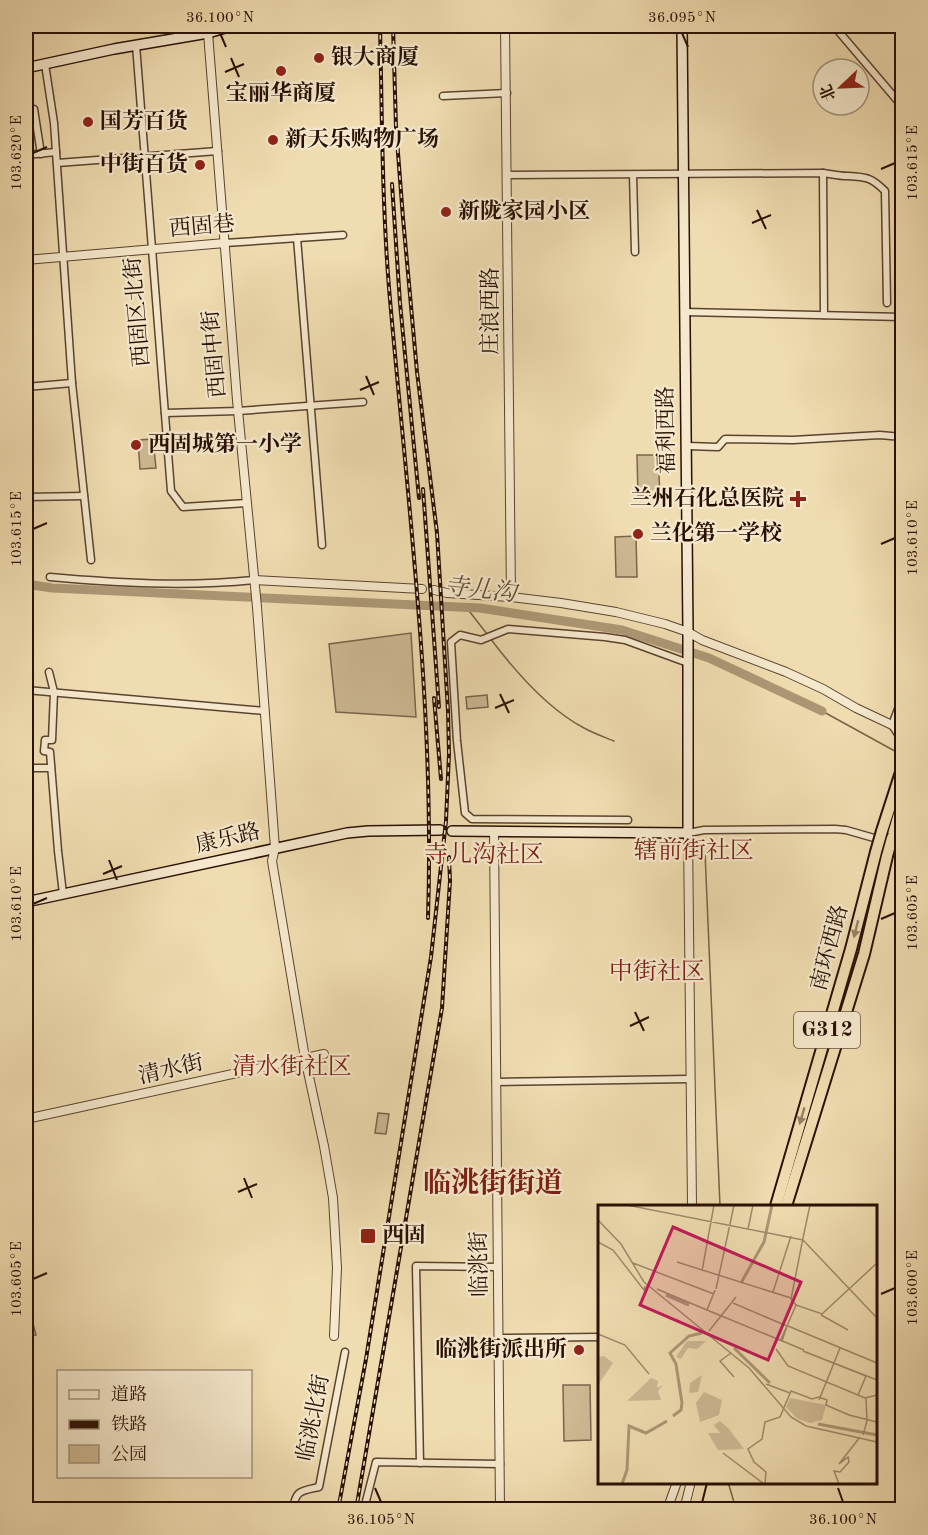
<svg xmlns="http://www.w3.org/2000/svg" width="928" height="1535" font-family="'Old Standard TT','Noto Serif SC',serif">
<rect width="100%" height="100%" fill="#efdcb0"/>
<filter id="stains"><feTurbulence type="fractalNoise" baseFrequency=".00333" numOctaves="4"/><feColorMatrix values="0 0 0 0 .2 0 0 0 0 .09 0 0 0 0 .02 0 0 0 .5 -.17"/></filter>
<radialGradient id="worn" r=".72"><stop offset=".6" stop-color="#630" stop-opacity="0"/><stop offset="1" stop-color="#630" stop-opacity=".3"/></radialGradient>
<g fill="#cdb993" stroke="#7b644b" stroke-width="1.5">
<polygon points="153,439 156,468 140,469 138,440"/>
<polygon points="637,455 658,455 660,495 638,496"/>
<polygon points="636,536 637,577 616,577 615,537"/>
<polygon points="411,633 416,717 336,712 329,644"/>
<polygon points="487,695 488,707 467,709 466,697"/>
<polygon points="378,1113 389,1114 386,1134 375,1133"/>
<polygon points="29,1309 36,1335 26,1338 26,1310"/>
<polygon points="563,1385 590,1385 591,1440 564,1441"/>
</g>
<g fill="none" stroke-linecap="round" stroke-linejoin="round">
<g stroke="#786147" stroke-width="1.5">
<polyline points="466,607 487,634"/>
<path d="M490,638c24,32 58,71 94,90 9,5 20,9 30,13"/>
<polyline points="822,711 902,755"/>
<polyline points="705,852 720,1206"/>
<polyline points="728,1482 736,1509"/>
</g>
<polyline stroke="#ac9775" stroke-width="9" points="26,584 52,588 480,608 622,630 709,658 822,711"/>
<defs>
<g id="minor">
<polyline points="834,26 902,106"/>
<polyline points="136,45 171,491 183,507 247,503"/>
<polyline points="45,64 54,123 72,383 91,560"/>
<polyline points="443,96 507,93"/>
<polyline points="26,110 34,109 41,154"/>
<polyline points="26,155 56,152"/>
<polyline points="57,163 218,151"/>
<polyline points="823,173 824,315"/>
<path d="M508,175l315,-2c8,1 16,3 24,3 19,1 24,1 38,15l2,112"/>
<polyline points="633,175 635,252"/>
<polyline points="297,238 322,545"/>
<polyline points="225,243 343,235"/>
<polyline points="685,312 902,317"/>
<polyline points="26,387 72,383"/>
<polyline points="165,413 238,411 363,402"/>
<polyline points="687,446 718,447 725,439 793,440 880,435 902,437"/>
<polyline points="26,497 84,496"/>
<path d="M50,577c68,6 136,10 204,3"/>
<polyline points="49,672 54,692 52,740 45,740 44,751 50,752 58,851 63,894"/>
<polyline points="26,690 265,711"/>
<polyline points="902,698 892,725 902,740"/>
<polyline points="26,768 51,768"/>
<polyline points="628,820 472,819 465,813 457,741 451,642 460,635 481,640 508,629 605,637 625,640 688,663"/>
<polyline points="688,833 704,830 835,829 846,830 902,846"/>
<polyline points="496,1082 689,1079"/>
<polyline points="498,1338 600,1337"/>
<polyline points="420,1463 416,1266 498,1267"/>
<path d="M293,1510c2,-20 8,-19 26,-23l26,-135"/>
<polyline points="367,1510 365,1505 376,1462 500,1464"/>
</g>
<g id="tertiary">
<polyline points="505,26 511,597"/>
<polyline points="208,33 237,400 257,607 275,848 272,861 305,1058 324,1146 333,1198 337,1268 334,1336"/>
<polyline points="26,260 225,243"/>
<polyline points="254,580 422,589"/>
<polyline points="434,590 447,593 511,597 561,603 616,612 665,624 688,632 702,640 786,672 823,689 856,708 892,725"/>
<polyline points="494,831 500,1510"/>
<polyline points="688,833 692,1206"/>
<polyline points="26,1119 324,1054"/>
<polyline points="667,1510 677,1482"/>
<polyline points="684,1510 691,1482"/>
</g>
<g id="secondary">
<polyline points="26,68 114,49 208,33 232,26"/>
<polyline points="452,831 688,833 688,632 682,26"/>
<polyline points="26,902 347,833 368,831 440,830"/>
</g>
<g id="trunk">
<polyline points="882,831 902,769"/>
<polyline points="892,838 902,803"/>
<polyline points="776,1206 851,949 876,852"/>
<polyline points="786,1206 864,954 887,856"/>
<polyline points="694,1510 701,1482"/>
</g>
</defs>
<use href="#minor" stroke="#5a432e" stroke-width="9"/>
<use href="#tertiary" stroke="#5a432e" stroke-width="10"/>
<use href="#secondary" stroke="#291003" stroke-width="12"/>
<use href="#trunk" stroke="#291003" stroke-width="14"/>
<use href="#minor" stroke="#f5e8cc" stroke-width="6"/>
<use href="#tertiary" stroke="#f5e8cc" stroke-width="8"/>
<use href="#secondary" stroke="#f5e8cc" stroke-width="9"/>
<use href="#trunk" stroke="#efdcb0" stroke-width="10"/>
<defs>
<g id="rail">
<path d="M380,26c2,87 2,175 9,262 18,210 46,419 39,630"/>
<polyline points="392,184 400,303 419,498"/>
<polyline points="423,489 439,707"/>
<polyline points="434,698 441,779"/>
<polyline points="338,1510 366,1359 431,957 446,821 449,754 448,711 437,533 417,372 403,218 396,127 393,26"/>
<polyline points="356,1510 442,1008 450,881 449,857"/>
</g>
</defs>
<use href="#rail" stroke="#291003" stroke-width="4"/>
<use href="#rail" stroke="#f5e8cc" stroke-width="1.5" stroke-dasharray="4.5" stroke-linecap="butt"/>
<defs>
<g id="trunk-bridge">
<polyline points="876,852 882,831"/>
<polyline points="887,856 892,838"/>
</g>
</defs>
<use href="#trunk-bridge" stroke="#291003" stroke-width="14" stroke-linecap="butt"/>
<use href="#trunk-bridge" stroke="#efdcb0" stroke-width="10"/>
</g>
<defs><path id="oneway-solid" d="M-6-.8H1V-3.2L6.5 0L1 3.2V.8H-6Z" transform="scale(1.5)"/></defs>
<g fill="#968062">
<use href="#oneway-solid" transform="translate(856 929) rotate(104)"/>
<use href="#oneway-solid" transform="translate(802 1116) rotate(106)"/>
</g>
<path fill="none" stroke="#291003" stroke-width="2" d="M220,33l6,14M682,33l6,14M231,58l8,19M225,72l19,-8M33,153l14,-6M881,169l14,-6M757,210l9,19M752,223l19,-8M366,376l8,19M360,390l19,-8M33,529l14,-6M881,544l14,-6M500,694l9,19M495,708l19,-8M109,860l8,20M103,874l19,-8M33,904l14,-6M881,919l14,-6M635,1012l9,19M630,1026l19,-9M244,1178l8,20M238,1192l19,-8M33,1279l14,-6M881,1294l14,-6M375,1488l6,14M838,1488l5,14"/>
<g fill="#8f2418" stroke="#f5e8cc" stroke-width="2">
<circle cx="319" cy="58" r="6"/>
<circle cx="281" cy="71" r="6"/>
<circle cx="88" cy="122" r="6"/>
<circle cx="273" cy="140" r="6"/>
<circle cx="200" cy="165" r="6"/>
<circle cx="446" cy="212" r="6"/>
<circle cx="136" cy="445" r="6"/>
<path d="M795 490h6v6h6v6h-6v6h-6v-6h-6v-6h6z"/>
<circle cx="638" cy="534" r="6"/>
<rect x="360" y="1228" width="16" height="16" rx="3"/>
<circle cx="579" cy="1350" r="6"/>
</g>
<g text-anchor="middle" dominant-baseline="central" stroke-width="4.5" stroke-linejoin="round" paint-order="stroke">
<rect fill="#f5e8cc" stroke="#66513f" stroke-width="1.5" x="794" y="1012" width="66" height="36" rx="4.5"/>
<g font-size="21" font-weight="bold" fill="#291003">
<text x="827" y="1030">G312</text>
</g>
<g font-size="22" font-weight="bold" fill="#291003" stroke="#f5e8cc" text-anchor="start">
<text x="331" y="58">银大商厦</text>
<text x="281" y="94" text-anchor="middle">宝丽华商厦</text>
<text x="100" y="122">国芳百货</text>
<text x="285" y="140">新天乐购物广场</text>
<text x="188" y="165" text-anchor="end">中街百货</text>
<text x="458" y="212">新陇家园小区</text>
<text x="148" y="445">西固城第一小学</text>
<text x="784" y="499" text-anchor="end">兰州石化总医院</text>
<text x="650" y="534">兰化第一学校</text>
<text x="382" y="1236">西固</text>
<text x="567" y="1350" text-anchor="end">临洮街派出所</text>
</g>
<g font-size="22" fill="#291003" stroke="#f5e8cc">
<text transform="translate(202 227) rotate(-5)">西固巷</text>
<text transform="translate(491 311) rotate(-90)">庄浪西路</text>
<text transform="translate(138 312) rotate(-95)">西固区北街</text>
<text transform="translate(215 354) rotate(-95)">西固中街</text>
<text transform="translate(667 430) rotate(-91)">福利西路</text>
<text transform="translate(228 839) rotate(-13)">康乐路</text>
<text transform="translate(830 948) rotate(-75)">南环西路</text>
<text transform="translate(171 1070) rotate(-13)">清水街</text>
<text transform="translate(480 1264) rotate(-91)">临洮街</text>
<text transform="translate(314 1418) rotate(-79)">临洮北街</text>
</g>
<g font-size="24" font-style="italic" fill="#644d36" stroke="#f5e8cc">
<text transform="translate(480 591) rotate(6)">寺儿沟</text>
</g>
<g font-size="24" fill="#7a1f14" stroke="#f5e8cc">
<text x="694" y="852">辖前街社区</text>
<text x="484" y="856">寺儿沟社区</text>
<text x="657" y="973">中街社区</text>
<text x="292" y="1068">清水街社区</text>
</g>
<g font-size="28" font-weight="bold" fill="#7a1f14" stroke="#f5e8cc">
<text x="493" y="1185">临洮街街道</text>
</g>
</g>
<g transform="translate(598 1205)">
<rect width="279" height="279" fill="#efdcb0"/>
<path d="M89,136h19l-9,8 -9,-1 -7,11 -5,-2zM6,151l9,7 -15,22v-28zM104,170l-4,17 -9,1 1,-10zM53,173l7,3 -1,7 6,-3 -5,6 3,9 -34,1zM106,187l18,8 -3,15 -19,7 -4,-19zM192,193l36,7 -4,15 -12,3 -12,-4 -12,-12zM122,216l9,8 15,20 -26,1 -10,-17h12l-6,-8z" fill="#cdb993"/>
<path fill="none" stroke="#ac9775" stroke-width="3" d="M143,78l23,-41 8,-37M68,90l23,10M136,143l36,35M75,211l8,-6 1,-7 -6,-39 -6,-11 19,-17 13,-3M220,219l59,11M24,279l5,-14 2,-44 17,7 21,-12"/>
<path fill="none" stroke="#a08a6b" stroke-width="1.5" d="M29,0l176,35M0,15l23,24 23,38 105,86 42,49 15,9 71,16M132,19l4,-19M150,24l5,-24M205,33l7,-33M205,35l74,78M0,37l15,8 31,40 1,-4M79,57l114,36M35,58l81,31M104,66l12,-66M59,84l50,21M118,84l14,-65M117,85l-8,20 97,40M175,87l18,-56M135,98l54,23M198,100l26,9 55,-51M223,110l27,15M189,121l9,-21 -5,-6 12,-61M190,121l89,37M111,126l27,-34M0,129l27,11 24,29M182,136l7,-15 -5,15M178,144l12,17 77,32 12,-3M133,148l-11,8 14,16M268,171l-63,-25 74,29M168,179l24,9M260,190l8,-19M221,195l21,-52M265,230l4,-14 -1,-23M125,248l41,31M167,279l1,-12 -12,-10 -6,-13 14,-10 3,-17 15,-5 11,-26 21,8 7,-2 8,3 -1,5 23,10 28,7M241,279l-5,-13 6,1 9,-10 -1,-5 -9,7 21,-27"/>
<path fill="#c2185b" fill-opacity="0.15" stroke="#c2185b" stroke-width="3" d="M75,22l128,55 -33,78 -128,-55z"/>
<rect width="279" height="279" fill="none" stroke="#291003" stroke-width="3"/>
</g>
<rect width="928" height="1535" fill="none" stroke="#efdcb0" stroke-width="66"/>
<rect x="57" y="1370" width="195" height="108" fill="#f5e8cc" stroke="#a3927c" stroke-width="1.5"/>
<rect x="69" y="1390" width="30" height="9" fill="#f5e8cc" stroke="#a3927c" stroke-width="1.5"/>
<text x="111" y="1400" font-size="18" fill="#291003">道路</text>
<rect x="69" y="1420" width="30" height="9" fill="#291003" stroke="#a3927c" stroke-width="1.5"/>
<text x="111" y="1430" font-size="18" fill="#291003">铁路</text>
<rect x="69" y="1445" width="30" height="18" fill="#cdb993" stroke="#a3927c" stroke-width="1.5"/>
<text x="111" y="1460" font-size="18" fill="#291003">公园</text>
<g transform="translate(841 87) rotate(247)"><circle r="28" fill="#f5e8cc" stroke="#a3927c" stroke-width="1.5"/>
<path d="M0-4.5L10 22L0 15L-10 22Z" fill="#8f2418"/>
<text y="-9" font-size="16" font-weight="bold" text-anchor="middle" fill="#291003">北</text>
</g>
<rect x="33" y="33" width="862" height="1469" fill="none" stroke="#291003" stroke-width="2"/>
<g font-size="15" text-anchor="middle" fill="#291003">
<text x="220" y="22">36.100°N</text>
<text x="682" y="22">36.095°N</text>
<text transform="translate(16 153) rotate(-90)" y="5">103.620°E</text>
<text transform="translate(912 163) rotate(-90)" y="5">103.615°E</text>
<text transform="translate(16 529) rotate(-90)" y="5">103.615°E</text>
<text transform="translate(912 538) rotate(-90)" y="5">103.610°E</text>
<text transform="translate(16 904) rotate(-90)" y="5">103.610°E</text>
<text transform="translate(912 913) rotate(-90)" y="5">103.605°E</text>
<text transform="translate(16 1279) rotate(-90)" y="5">103.605°E</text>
<text transform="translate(912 1288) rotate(-90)" y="5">103.600°E</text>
<text x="381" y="1524">36.105°N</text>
<text x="843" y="1524">36.100°N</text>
</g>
<rect width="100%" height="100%" filter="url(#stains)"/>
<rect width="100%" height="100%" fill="url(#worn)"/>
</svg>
